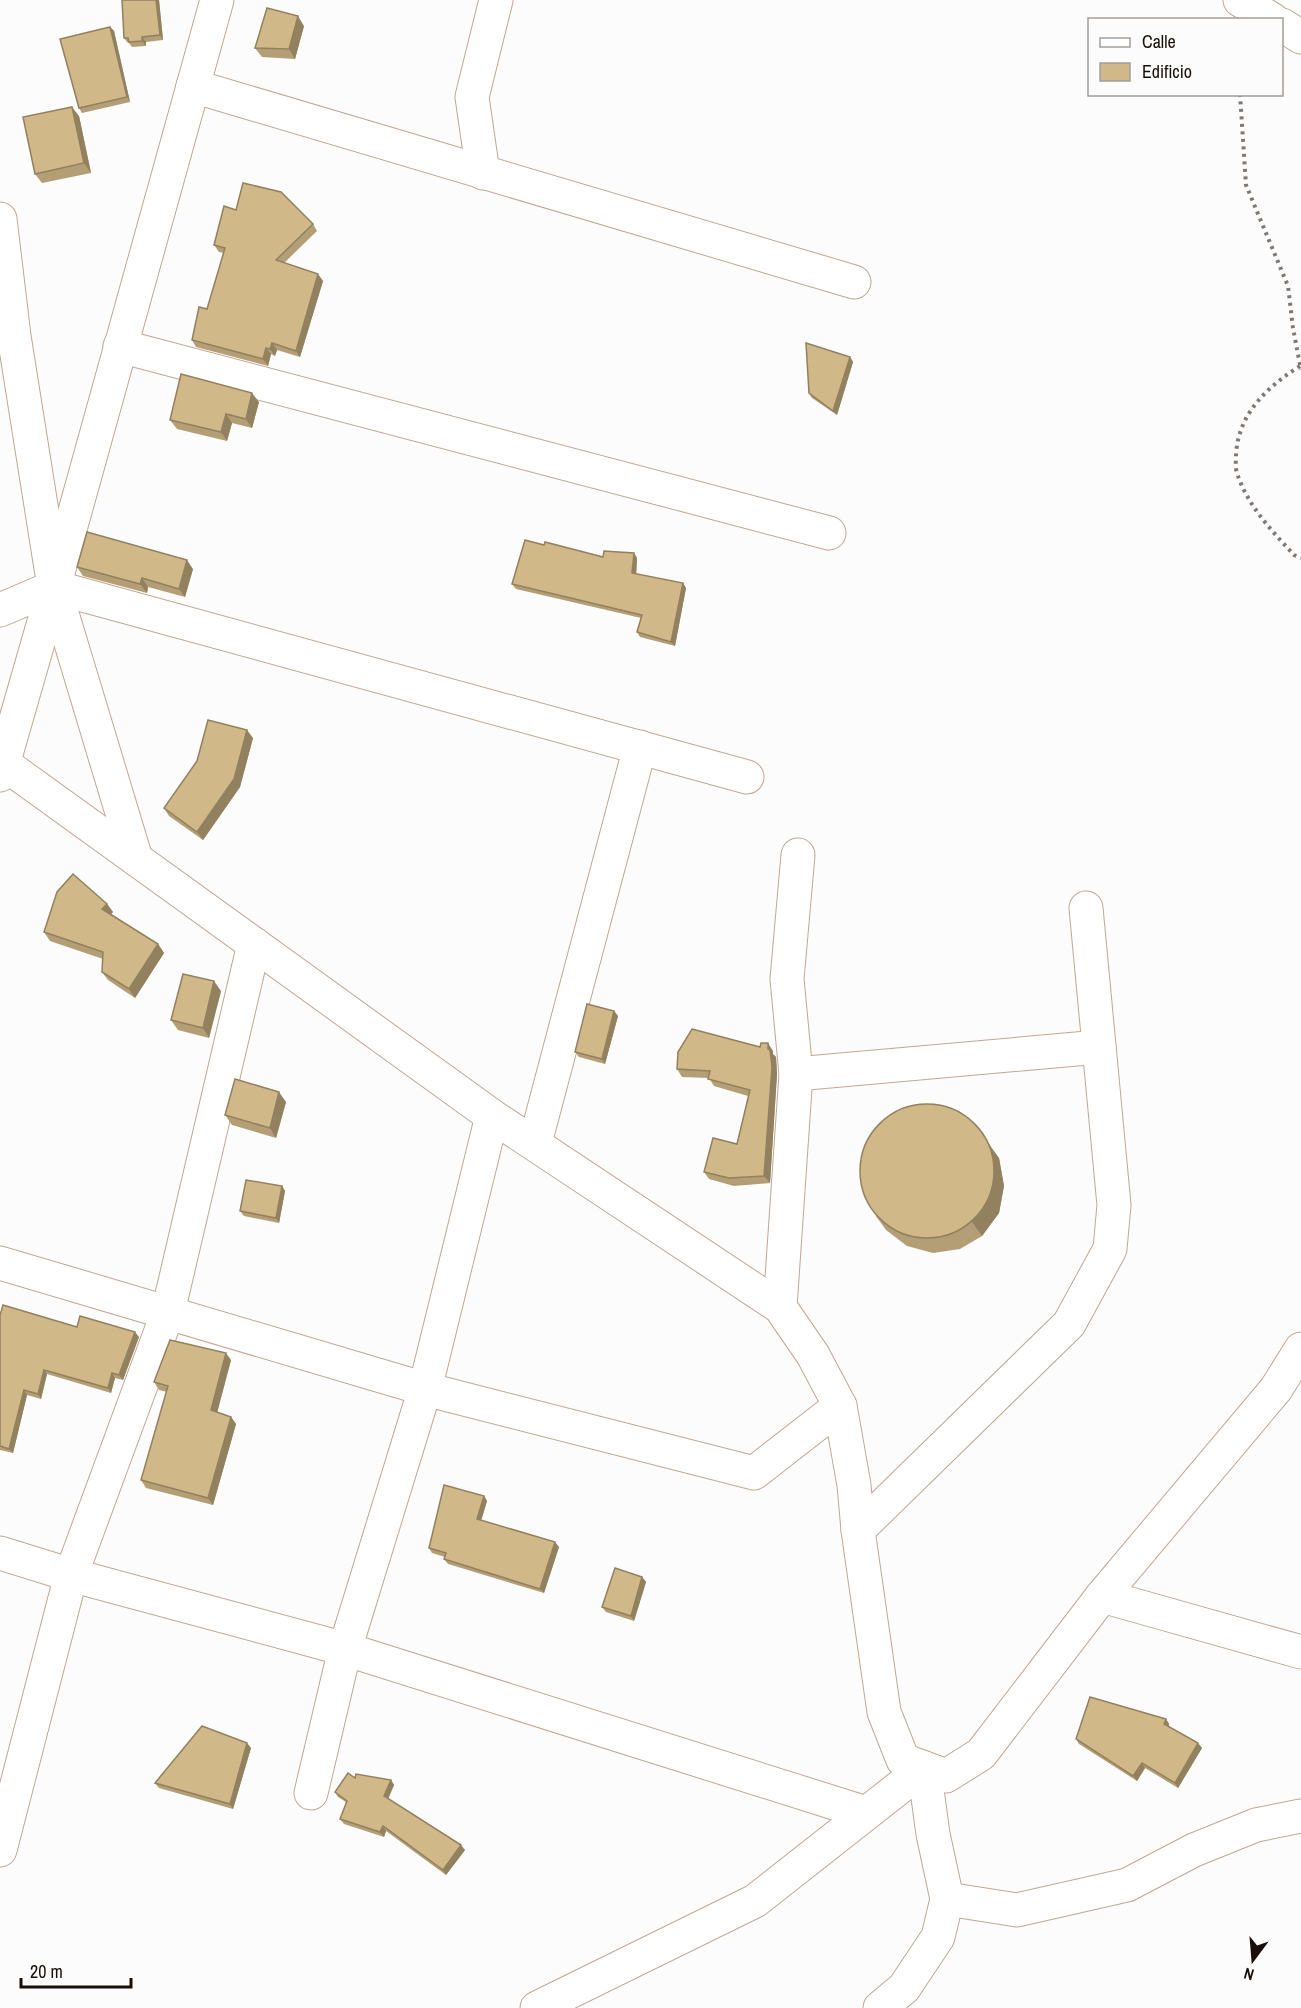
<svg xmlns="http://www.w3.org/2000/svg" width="1301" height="2008" font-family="'Archivo Narrow',sans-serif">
<rect width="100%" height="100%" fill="#fcfcfc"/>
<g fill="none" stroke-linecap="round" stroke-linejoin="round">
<defs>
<g id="street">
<polyline points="1240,0 1273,20"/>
<polyline points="1282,25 1301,37"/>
<polyline points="193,86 854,282"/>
<polyline points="483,173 472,97 496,0"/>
<polyline points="120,346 829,533"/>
<polyline points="54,587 747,777"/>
<polyline points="54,587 136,859"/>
<polyline points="3,763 492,1116 780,1307 813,1355 840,1406 854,1485 858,1530 884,1712 903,1760 946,1776 981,1754 1102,1596 1276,1389 1301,1349"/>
<polyline points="0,775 54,587 217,0"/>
<polyline points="796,1074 1099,1047"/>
<polyline points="535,1143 640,747"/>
<polyline points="0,1263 425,1389 754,1473 840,1406"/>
<polyline points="780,1307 796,1074 787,979 798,855"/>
<polyline points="858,1530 1069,1324 1110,1249 1114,1205 1086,908"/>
<polyline points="0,1553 71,1575 345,1649 866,1813"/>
<polyline points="1102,1596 1301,1652"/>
<polyline points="311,1793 345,1649 425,1389 492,1116"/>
<polyline points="0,1850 71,1575 168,1312 254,944"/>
<polyline points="947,1899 1017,1910 1127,1885 1194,1850 1256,1825 1301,1816"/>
<polyline points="537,2008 755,1901 924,1768"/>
<polyline points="880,2008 904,1988 938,1937 947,1899 933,1834 924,1768"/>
</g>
<polyline id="secondary" points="0,219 14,336 54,587 0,610"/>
</defs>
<use href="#street" stroke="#c4a692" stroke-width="35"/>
<use href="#secondary" stroke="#c4a692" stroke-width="35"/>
<g stroke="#7f7976" stroke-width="4" stroke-dasharray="3 4.5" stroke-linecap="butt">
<polyline points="1240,94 1246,185 1288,286 1293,328 1301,370"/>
<path d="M1300,366c-33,21 -62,48 -64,89 0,6 -1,13 1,18 10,32 35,58 57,82l7,3"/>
</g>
<use href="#street" stroke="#fff" stroke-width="33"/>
<use href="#secondary" stroke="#fff" stroke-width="33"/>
</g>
<g fill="#b49e75">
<polygon points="159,0 163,40 146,42 146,46 132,47 129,43 128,43 124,38"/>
<polygon points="304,26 295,59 262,57 255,48"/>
<polygon points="110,27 114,31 130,102 82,113 79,108"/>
<polygon points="79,116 91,173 42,183 35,174"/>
<polygon points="236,210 313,224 317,231 284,263 323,281 300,357 277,350 275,356 271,354 268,366 196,347 192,340 207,309 224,253 219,252 214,245"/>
<polygon points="850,357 853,362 837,415 812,398 809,393"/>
<polygon points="259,402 252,428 232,423 227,441 177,429 170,420"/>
<polygon points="634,553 637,558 636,574 683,583 686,588 675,646 640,637 637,632 641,618 516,589 512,584 603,557"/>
<polygon points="77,567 193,569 185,597 148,587 147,593 83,576"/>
<polygon points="253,738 240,787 203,840 169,816 164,808"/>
<polygon points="107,904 113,912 111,914 158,944 164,953 135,998 108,980 102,972 103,959 50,941 44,932"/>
<polygon points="221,991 209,1038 178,1030 171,1020"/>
<polygon points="614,1011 618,1016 605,1064 579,1057 575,1052"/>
<polygon points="773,1051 773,1054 776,1057 777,1074 770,1183 734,1186 709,1179 704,1172 737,1144 748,1096 714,1086 709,1078 682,1077 677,1069"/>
<polygon points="286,1102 276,1138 232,1125 225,1115"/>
<polygon points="999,1158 1004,1186 999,1213 982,1236 960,1249 933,1253 907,1246 886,1230 876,1216"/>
<polygon points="282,1186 285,1191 279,1223 244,1216 240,1211"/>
<polygon points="0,1315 77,1327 139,1337 123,1380 115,1378 111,1393 47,1374 41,1399 27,1395 13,1453 0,1450"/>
<polygon points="231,1360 217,1412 231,1417 236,1424 213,1505 146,1488 141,1480 167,1392 159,1390 154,1382"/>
<polygon points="484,1496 487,1501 481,1521 559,1547 544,1593 448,1564 444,1559 445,1557 432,1553 429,1548"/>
<polygon points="642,1577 646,1582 634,1621 606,1612 602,1607"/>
<polygon points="1166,1719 1169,1724 1169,1726 1202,1748 1178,1788 1145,1768 1137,1781 1079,1744 1076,1739"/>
<polygon points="251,1748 233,1809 159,1788 155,1783"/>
<polygon points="355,1778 391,1780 394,1785 388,1799 465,1850 446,1875 386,1831 384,1837 344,1824 340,1819 346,1802 338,1797 335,1792"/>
</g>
<g fill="#92815f">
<polygon points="156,0 159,0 163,40 160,35"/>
<polygon points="298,16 304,26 295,59 289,49"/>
<polygon points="110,27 114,31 130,102 127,97"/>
<polygon points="142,37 146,42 146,46 142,41"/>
<polygon points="72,107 79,116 91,173 84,163"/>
<polygon points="318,274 323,281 300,357 296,351"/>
<polygon points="272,343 277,350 275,356 270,349"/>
<polygon points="266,348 271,354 268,366 263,359"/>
<polygon points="850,357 853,362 837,415 833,411"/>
<polygon points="252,393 259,402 252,428 246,419"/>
<polygon points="226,414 232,423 227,441 221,432"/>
<polygon points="634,553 637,558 636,578 632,573"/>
<polygon points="187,560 193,569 185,597 179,589"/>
<polygon points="142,578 148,587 147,593 140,584"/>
<polygon points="683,583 686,588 675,646 671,642"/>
<polygon points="247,730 253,738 240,787 203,840 197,832"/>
<polygon points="107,904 113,912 108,917 102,909"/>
<polygon points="158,944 164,953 135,998 129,989"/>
<polygon points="214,981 221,991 209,1038 203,1028"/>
<polygon points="614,1011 618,1016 605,1064 602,1059"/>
<polygon points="768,1043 773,1051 773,1054 776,1057 777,1074 770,1183 764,1176"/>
<polygon points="279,1092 286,1102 276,1138 270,1128"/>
<polygon points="989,1144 999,1158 1004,1186 999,1213 982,1236 972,1222"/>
<polygon points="282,1186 285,1191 279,1223 276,1218"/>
<polygon points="135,1332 139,1337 123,1380 119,1375"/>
<polygon points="226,1353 231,1360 216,1417 211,1410"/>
<polygon points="44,1370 47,1374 41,1399 38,1394"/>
<polygon points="112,1373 115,1378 111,1393 108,1388"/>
<polygon points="24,1390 27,1395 13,1453 9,1449"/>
<polygon points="231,1417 236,1424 213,1505 208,1498"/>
<polygon points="484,1496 487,1501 480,1524 477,1519"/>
<polygon points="555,1542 559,1547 544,1593 540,1589"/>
<polygon points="642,1577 646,1582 634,1621 631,1616"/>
<polygon points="1166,1719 1169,1724 1168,1729 1164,1724"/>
<polygon points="247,1743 251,1748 233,1809 230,1804"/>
<polygon points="1198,1743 1202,1748 1178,1788 1175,1783"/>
<polygon points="1142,1763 1145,1768 1137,1781 1133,1776"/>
<polygon points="391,1780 394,1785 387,1801 384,1796"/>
<polygon points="383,1826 386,1831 384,1837 380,1832"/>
<polygon points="461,1845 465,1850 446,1875 443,1870"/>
</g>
<g fill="#d1b888" stroke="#92815f" stroke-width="1.5">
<polygon points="122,0 156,0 160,35 142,37 142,41 129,42 128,38 124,38"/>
<polygon points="267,8 298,16 289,49 255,48"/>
<polygon points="110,27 127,97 79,108 60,39"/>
<polygon points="72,107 84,163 35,174 23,117"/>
<polygon points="243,183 281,192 313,224 276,260 318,274 296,351 272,343 270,349 266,348 263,359 192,340 199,307 207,309 225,248 214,245 224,206 236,210"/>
<polygon points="806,343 850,357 833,411 809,393"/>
<polygon points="181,374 252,393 246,419 226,414 221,432 170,420"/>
<polygon points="87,532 187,560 179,589 142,578 140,584 77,567"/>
<polygon points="525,540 544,545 545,542 603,557 604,551 634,553 632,573 683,583 671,642 637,632 642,615 512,584"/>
<polygon points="208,720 247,730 234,779 197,832 164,808 197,761"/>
<polygon points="73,874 107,904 102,909 158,944 129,989 102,972 103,952 44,932 57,892"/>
<polygon points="183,974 214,981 203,1028 171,1020"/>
<polygon points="587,1004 614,1011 602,1059 575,1052"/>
<polygon points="692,1029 760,1047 761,1043 768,1043 768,1049 770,1050 772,1067 764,1176 729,1178 704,1172 713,1138 737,1144 750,1090 708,1079 710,1071 677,1069 678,1052"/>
<polygon points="235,1079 279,1092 270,1128 225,1115"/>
<circle cx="927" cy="1171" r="67"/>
<polygon points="246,1180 282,1186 276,1218 240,1211"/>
<polygon points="3,1305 77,1327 80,1316 135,1332 119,1375 112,1373 108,1388 44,1370 38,1394 24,1390 9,1449 0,1446 0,1315"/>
<polygon points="170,1340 226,1353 211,1410 231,1417 208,1498 141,1480 168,1386 154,1382"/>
<polygon points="444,1485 484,1496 477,1519 555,1542 540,1589 444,1559 446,1553 429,1548"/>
<polygon points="615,1568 642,1577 631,1616 602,1607"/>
<polygon points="1090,1697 1166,1719 1164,1724 1198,1743 1175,1783 1142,1763 1133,1776 1076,1739"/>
<polygon points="202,1726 247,1743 230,1804 155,1783"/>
<polygon points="348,1773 355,1778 356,1774 391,1780 384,1796 461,1845 443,1870 383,1826 380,1832 340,1819 347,1801 335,1792"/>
</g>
<rect x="1088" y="18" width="195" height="78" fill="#fcfcfc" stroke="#a19d9a" stroke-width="1.5"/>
<rect x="1100" y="38" width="30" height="9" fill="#ffffff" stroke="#a19d9a" stroke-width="1.5"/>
<text x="1142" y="48" font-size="18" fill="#180e07">Calle</text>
<rect x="1100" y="63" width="30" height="18" fill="#d1b888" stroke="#a19d9a" stroke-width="1.5"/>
<text x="1142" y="78" font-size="18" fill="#180e07">Edificio</text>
<g transform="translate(1253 1960) rotate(196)" stroke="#fcfcfc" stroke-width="4.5" paint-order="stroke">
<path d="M0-4.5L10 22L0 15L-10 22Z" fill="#180e07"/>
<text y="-9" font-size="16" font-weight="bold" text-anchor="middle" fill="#180e07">N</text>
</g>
<path d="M21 1978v9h110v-9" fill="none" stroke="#180e07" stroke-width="3"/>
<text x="30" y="1978" font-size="18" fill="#180e07" stroke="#fcfcfc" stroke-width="4.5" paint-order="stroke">20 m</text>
</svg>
